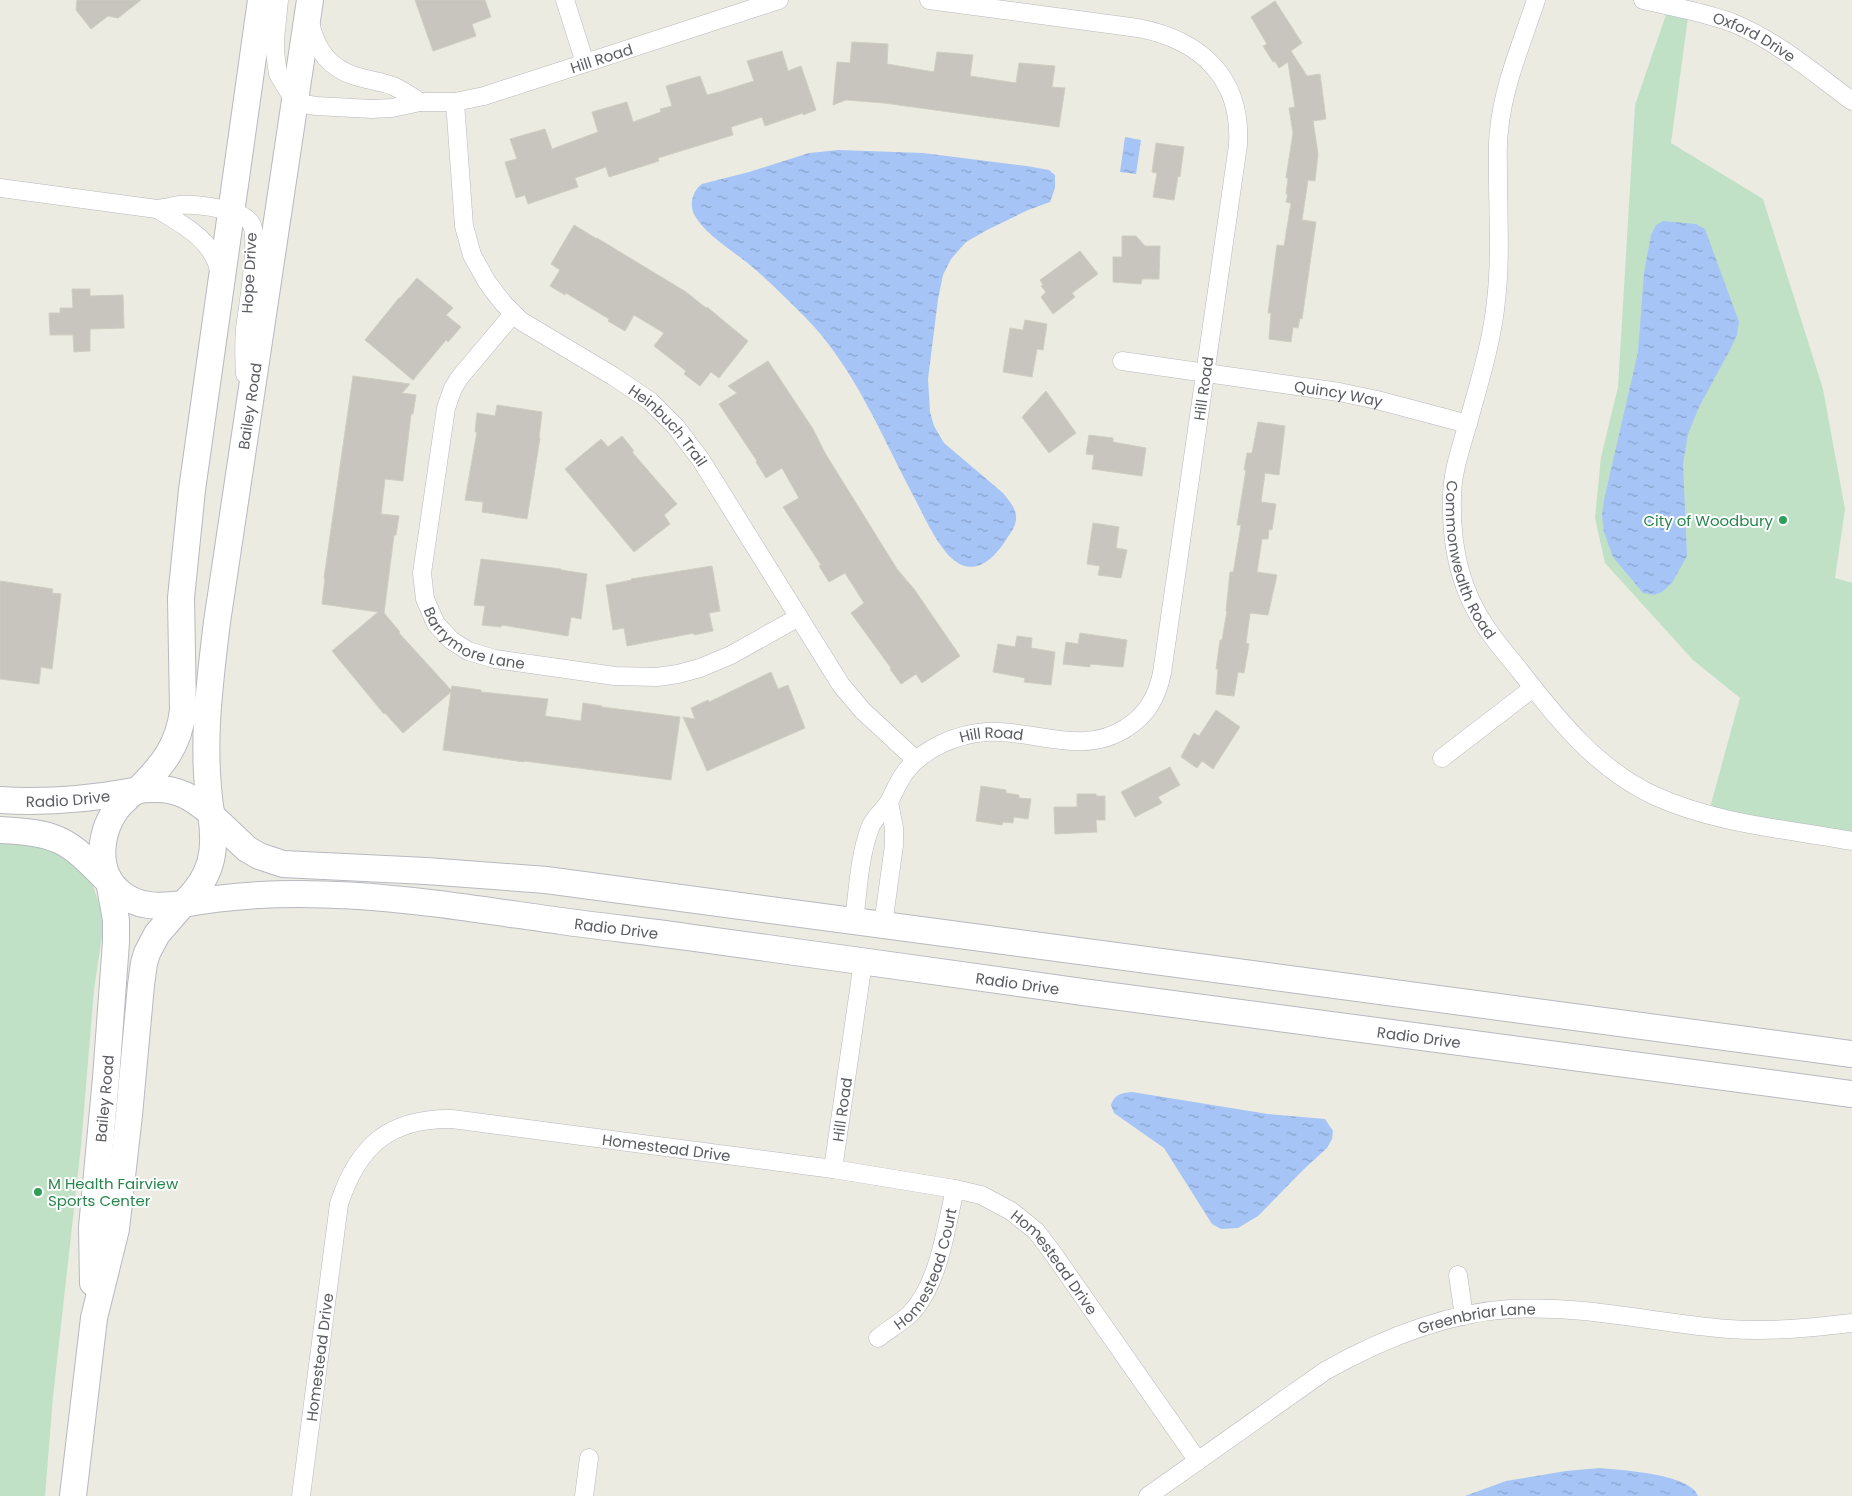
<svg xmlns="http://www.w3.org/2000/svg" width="1852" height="1496" font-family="Poppins,sans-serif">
<defs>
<pattern id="water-ripples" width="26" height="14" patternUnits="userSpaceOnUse" patternTransform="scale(1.25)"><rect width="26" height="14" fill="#a6c4f6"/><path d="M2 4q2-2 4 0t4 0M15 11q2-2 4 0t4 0" fill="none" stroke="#8aa2cb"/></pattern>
</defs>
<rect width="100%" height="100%" fill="#ebebe1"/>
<g fill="#c0e1c6">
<polygon points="1669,6 1689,10 1671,143 1763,199 1823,389 1845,509 1835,578 1852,583 1852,841 1708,815 1740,698 1693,660 1605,563 1595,518 1601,457 1618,387 1635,105"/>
<polygon points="0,830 83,855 100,907 103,929 94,990 81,1146 53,1397 45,1496 0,1496"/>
</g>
<g fill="url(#water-ripples)">
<polygon points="1125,137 1141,140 1136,174 1120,172"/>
<path d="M839,150l84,3 104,13 22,4 6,5v13l-5,14 -22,8 -41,20 -21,12 -15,17 -8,16 -5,24 -10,80 2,33 4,14 10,17 59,50c5,7 12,13 13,23 1,9 -5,16 -10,24 -11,17 -30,37 -51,21 -17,-13 -31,-45 -41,-64 -33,-62 -59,-129 -109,-180 -18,-18 -36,-36 -55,-52 -17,-14 -46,-31 -56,-51 -5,-10 -1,-24 8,-30l47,-12 60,-19z"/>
<polygon points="1663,221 1696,224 1705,229 1739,322 1737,335 1731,348 1699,407 1688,434 1683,464 1687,556 1672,583 1662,592 1654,595 1643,593 1613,557 1604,532 1602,515 1604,500 1638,352 1644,273 1651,235 1656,225"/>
<path d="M1132,1092l136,22 57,5 8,12 -1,8 -5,9 -24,22 -45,46 -20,12 -17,1 -9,-5 -48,-76 -50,-35 -3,-8c4,-11 10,-12 21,-13z"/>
<path d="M1600,1468c21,2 91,6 98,28h-233l41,-15 60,-10z"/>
</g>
<g fill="#c7c5be" stroke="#cfcec0">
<polygon points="77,0 141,0 118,18 108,16 91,29 76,10"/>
<polygon points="415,0 485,0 491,17 472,24 476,36 433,51"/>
<polygon points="1275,1 1302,43 1291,51 1307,76 1320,74 1326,119 1313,121 1318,154 1315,181 1308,180 1302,220 1316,222 1302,319 1300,318 1298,328 1293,327 1291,342 1269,339 1271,313 1268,313 1277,245 1284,246 1291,203 1286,202 1288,194 1286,194 1288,178 1286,178 1293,133 1289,108 1295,107 1288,62 1279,68 1275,61 1273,62 1263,46 1267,44 1251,17"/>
<polygon points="852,42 888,44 887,64 934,72 937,52 973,55 970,76 1016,83 1019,63 1055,66 1052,87 1065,88 1059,127 884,103 846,100 833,105 837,62 850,63"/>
<polygon points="782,51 788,71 801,66 816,110 803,115 803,113 765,126 762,117 731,127 733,135 658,158 659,161 609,177 606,167 575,178 578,187 528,204 525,195 516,198 505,162 517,159 510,139 545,129 552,149 598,132 592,112 627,102 633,122 661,112 660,109 672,106 666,86 700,76 707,95 719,92 754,81 747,61"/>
<polygon points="1156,143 1184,147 1180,177 1178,176 1174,200 1153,197 1157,173 1152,172"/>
<polygon points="574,225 597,239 597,238 686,292 706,308 707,307 748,341 719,378 711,372 700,386 684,374 686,371 654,346 664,333 634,315 625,331 608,321 609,319 566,293 565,295 550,286 560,270 551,264"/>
<polygon points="1122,236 1136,236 1145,246 1160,246 1159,279 1142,279 1141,284 1113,282 1113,257 1122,257"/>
<polygon points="1080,251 1098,274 1072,293 1075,297 1053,314 1041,297 1046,292 1041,286 1043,285 1040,280"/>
<polygon points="417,278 453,308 446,315 461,327 448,342 446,340 413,380 365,340 399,298 400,298"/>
<polygon points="72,289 90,289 90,296 123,295 124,328 90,329 90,351 74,352 73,335 50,335 49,313 60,313 60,308 73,308"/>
<polygon points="1025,320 1047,324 1043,350 1037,349 1032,377 1003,372 1010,328 1023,330"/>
<polygon points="768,361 813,429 825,453 897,569 914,589 960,656 922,683 916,674 901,684 890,669 891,668 851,613 864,603 845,573 829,582 819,566 821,565 783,507 799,498 782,468 766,478 756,462 757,461 719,404 737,393 728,386"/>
<polygon points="353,376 410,384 402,393 416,395 413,414 411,414 403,481 385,479 381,514 399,516 396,535 394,535 384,613 400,632 399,633 451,690 452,686 481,690 481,692 548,699 545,716 581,721 583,703 602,706 602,707 680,717 671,780 524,761 524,762 443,750 451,692 403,733 385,713 384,714 332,651 378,612 322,604 325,578 324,578"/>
<polygon points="1046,391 1076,433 1049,453 1022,417"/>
<polygon points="497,405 542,412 539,438 540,438 527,519 482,512 483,502 465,500 477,432 475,432 477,413 495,416"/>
<polygon points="1258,422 1285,426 1279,475 1265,473 1261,502 1276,504 1272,530 1269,529 1268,539 1262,539 1257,572 1277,575 1268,615 1250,613 1246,643 1249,644 1244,673 1238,672 1234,696 1216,694 1218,669 1216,669 1220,640 1222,640 1227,611 1226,611 1230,572 1233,572 1234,568 1241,525 1237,525 1246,470 1244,470 1247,453 1252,453"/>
<polygon points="1089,435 1113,438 1113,442 1146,448 1142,476 1092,469 1094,455 1086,454"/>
<polygon points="622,436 634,451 632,452 677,504 664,515 670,524 634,552 565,469 601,439 608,447"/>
<polygon points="1093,523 1119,527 1116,548 1127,550 1121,578 1098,575 1100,566 1087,564"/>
<polygon points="481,559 561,569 561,570 587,574 581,619 571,617 568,636 502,625 501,627 482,625 485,606 474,605"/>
<polygon points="712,566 720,611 709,613 713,631 694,635 694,633 627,646 624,628 613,630 606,585 632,580 631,579"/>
<polygon points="0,581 53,589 52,593 61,594 52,669 41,667 39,684 0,679"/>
<polygon points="1080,633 1127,640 1123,667 1090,664 1090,667 1063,664 1066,642 1078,644"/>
<polygon points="1017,636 1032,638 1031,648 1055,652 1051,685 1024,682 1025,678 993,672 998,644 1015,647"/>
<polygon points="771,672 778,689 788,685 805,728 707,771 683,717 695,719 691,708 708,700 709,702"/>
<polygon points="1216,710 1240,727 1213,769 1202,761 1197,768 1181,757 1194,733 1199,736"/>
<polygon points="1170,767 1180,785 1158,797 1162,803 1135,817 1121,792"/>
<polygon points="981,786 1006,790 1006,793 1019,795 1019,798 1031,799 1028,819 1014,817 1013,823 1003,822 1002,825 976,821"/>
<polygon points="1077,794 1096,794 1096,796 1105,796 1105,820 1096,820 1097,832 1055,834 1054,807 1077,807"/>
</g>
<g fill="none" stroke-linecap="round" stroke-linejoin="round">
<defs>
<g id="minor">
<path id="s1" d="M279,0l-4,39v13l3,22 11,18 7,8 7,4 13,2 56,3 20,-1 28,-6h35l29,-6 295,-96"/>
<polyline points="565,0 585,63"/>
<path id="s2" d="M1536,0c-14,43 -33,86 -37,131 -2,14 -1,30 -1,44 0,42 3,84 -2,126 -4,41 -17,82 -28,122 -7,25 -16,49 -16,75 -1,37 5,77 23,111 12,23 29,42 45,62 38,49 78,99 135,125 62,28 131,33 197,45"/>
<path id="s3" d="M1643,0c30,7 61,12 90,23 44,18 81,50 119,78"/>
<path d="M310,22c5,26 19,46 45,54 12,4 25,5 38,10 9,4 18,10 27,16"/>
<path id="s4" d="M455,102l9,124 8,29 15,27 16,21 18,18 92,55 37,25 26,26 25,33 140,225 22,26 53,49"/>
<path d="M0,188l157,21c8,-1 16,-3 23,-4 15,-1 66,4 72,20 7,18 -4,81 -7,103 -1,16 -1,31 0,46"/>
<path d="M157,209c27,16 58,32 63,66"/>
<path id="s5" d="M513,314l-53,63 -7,11 -7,20 -24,165 3,26 11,25 15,16 17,11 27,8 120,17 42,1 21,-3 22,-6 31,-13 68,-38"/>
<path id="s6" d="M1122,361l217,31 38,8 91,24"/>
<polyline points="1442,758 1533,688"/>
<path id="s7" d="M854,921c4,-30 5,-64 16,-93 4,-11 15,-18 20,-28 5,-10 9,-20 16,-29 18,-23 51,-37 80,-39 48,-3 96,25 140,-4 21,-13 31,-31 36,-55l76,-528c4,-67 -37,-105 -100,-117l-209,-28"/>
<polyline points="883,925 894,845 894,828 889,802"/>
<path id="s8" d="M833,1169l30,-207"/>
<polyline points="1458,1275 1464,1316"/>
<path id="s9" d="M878,1338c10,-8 22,-15 31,-23 30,-29 37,-88 46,-126"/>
<path id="s10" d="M301,1496l38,-292c19,-58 50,-86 113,-85l381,50 122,20 26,6 30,16 25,20 16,21 146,209"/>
<polyline points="584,1496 589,1458"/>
<path id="s11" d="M1148,1496l177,-125c55,-31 121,-58 185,-62 76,-4 143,14 218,20 42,3 82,-1 124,-6"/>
</g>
<g id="secondary">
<path d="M154,789c24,-1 39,9 57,24 6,39 1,64 -28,91 -23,3 -47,4 -65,-13 -26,-24 -17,-71 8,-92 3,-3 6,-6 9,-8 5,-2 13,-2 19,-2z"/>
<path d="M137,791c25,-25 42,-45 46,-81l-2,-112 11,-108 69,-490"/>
<path id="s12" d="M0,800c46,3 90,-1 134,-9"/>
<path id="s13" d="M211,813c-10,-66 -2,-125 6,-191l93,-622"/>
<polyline points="211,815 247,849 259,856 283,864 426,871 546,880 1852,1054"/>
<path d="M0,830c59,3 67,9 108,51"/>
<path id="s14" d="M183,904c126,-24 254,0 378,17 42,6 84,10 126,16 53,7 106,15 159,22 335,48 671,90 1006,135"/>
<path id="s15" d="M93,1283l-1,-56 14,-149 10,-136v-22l-7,-39"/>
<polyline points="73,1496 94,1318 116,1229 129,1115 141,985 144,963 147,953 157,934 183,904"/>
</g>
</defs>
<use href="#minor" stroke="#b7b8bd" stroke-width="19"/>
<use href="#secondary" stroke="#b7b9bf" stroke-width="28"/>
<use href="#minor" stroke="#fff" stroke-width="18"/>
<use href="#secondary" stroke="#fff" stroke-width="26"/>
</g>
<g fill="#2e9e5b" stroke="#fff" stroke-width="2">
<circle cx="1783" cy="520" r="5"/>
<circle cx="38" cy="1192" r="5"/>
</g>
<g text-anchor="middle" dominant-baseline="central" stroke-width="4" stroke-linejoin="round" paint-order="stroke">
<g font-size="15" fill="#5a5c61" stroke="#fff">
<text stroke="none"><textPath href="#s3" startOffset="118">Oxford Drive</textPath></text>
<text stroke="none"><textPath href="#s1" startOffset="420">Hill Road</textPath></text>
<text transform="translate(249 273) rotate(-87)">Hope Drive</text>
<text stroke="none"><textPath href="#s7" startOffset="752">Hill Road</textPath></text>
<text stroke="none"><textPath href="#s6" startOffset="219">Quincy Way</textPath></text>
<text stroke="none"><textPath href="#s13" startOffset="410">Bailey Road</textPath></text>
<text stroke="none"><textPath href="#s4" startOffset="419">Heinbuch Trail</textPath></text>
<text stroke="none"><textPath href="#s2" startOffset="574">Commonwealth Road</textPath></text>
<text stroke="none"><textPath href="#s5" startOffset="378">Barrymore Lane</textPath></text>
<text stroke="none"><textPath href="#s7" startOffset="259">Hill Road</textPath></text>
<text stroke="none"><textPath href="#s12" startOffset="68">Radio Drive</textPath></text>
<text stroke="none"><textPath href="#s14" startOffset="436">Radio Drive</textPath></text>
<text stroke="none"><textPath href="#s14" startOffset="841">Radio Drive</textPath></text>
<text stroke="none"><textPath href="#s14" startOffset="1246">Radio Drive</textPath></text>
<text stroke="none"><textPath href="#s15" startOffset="185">Bailey Road</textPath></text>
<text stroke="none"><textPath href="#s8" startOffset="60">Hill Road</textPath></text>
<text stroke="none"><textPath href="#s10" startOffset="665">Homestead Drive</textPath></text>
<text stroke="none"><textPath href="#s10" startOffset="1085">Homestead Drive</textPath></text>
<text stroke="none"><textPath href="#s9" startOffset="88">Homestead Court</textPath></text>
<text stroke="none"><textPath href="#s11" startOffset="379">Greenbriar Lane</textPath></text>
<text stroke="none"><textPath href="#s10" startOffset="140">Homestead Drive</textPath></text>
</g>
<g font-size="15" fill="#27864d" stroke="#fff" text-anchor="end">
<text x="1773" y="520">City of Woodbury</text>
<text x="48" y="1183" text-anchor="start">M Health Fairview<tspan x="48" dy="17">Sports Center</tspan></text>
</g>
</g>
</svg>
